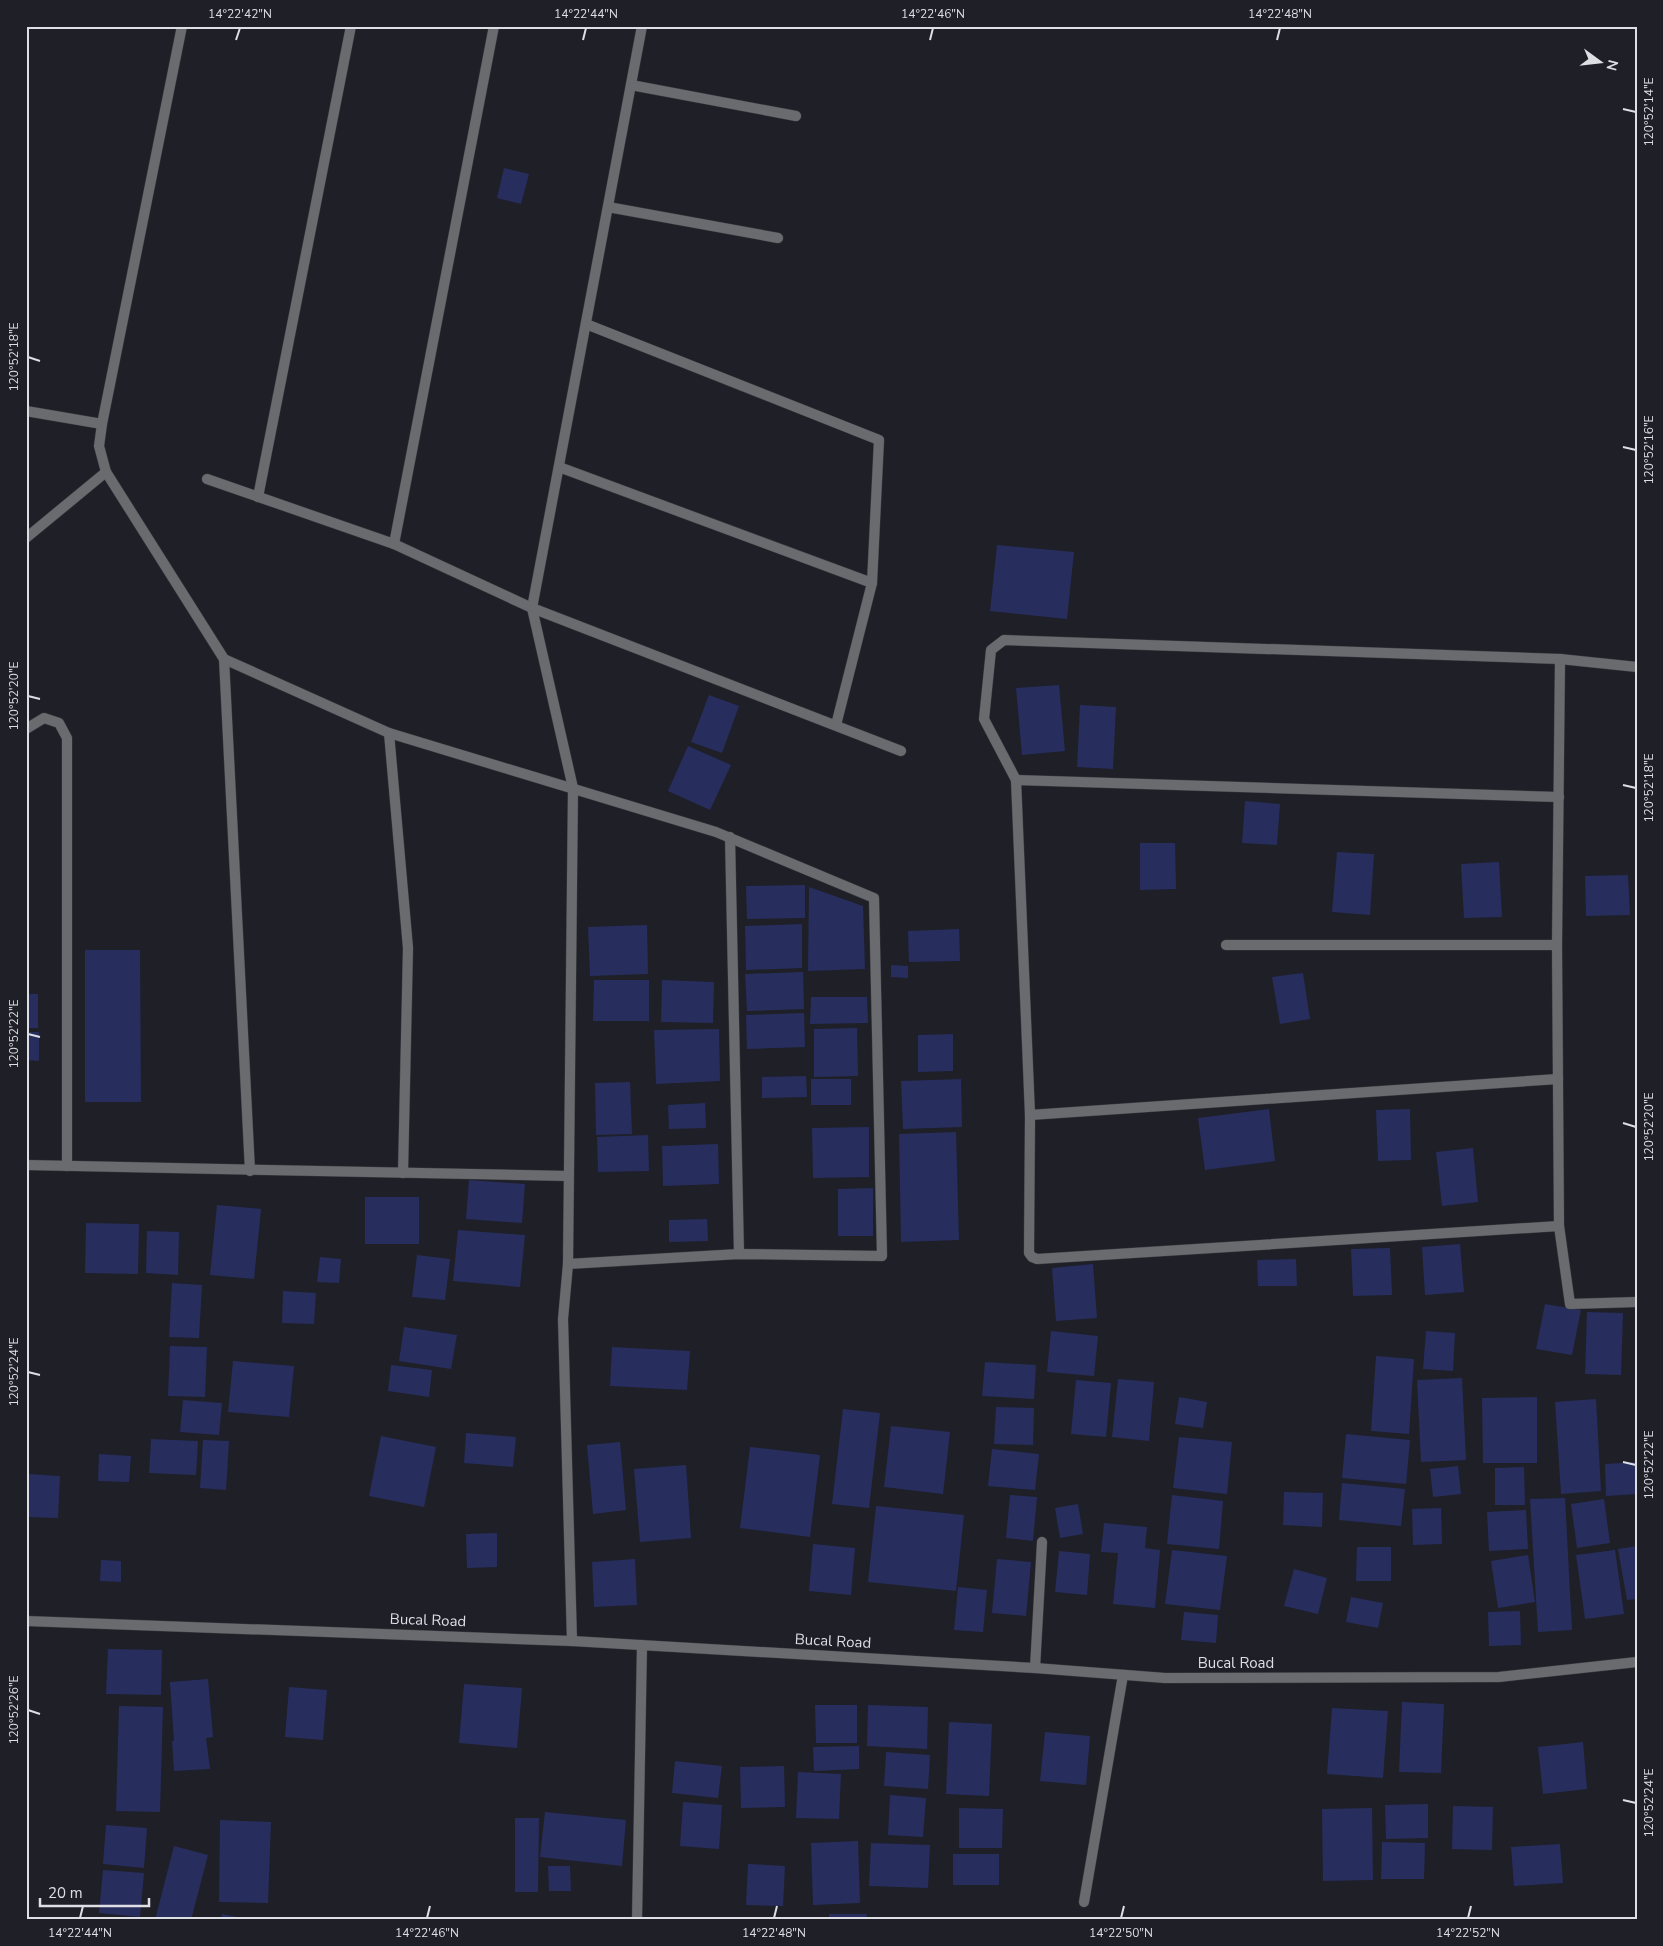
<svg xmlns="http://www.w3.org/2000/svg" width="1663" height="1946" font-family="'Nunito Sans',sans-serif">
<rect width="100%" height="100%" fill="#1e1f27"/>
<g fill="#272e5d">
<polygon points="504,168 529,174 521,204 497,198"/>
<polygon points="997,545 1074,552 1067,619 990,611"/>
<polygon points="1059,685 1065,751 1022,755 1016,688"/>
<polygon points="709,695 739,706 722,753 691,742"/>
<polygon points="1080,705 1116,707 1113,769 1077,767"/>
<polygon points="688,746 731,765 710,810 668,791"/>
<polygon points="1245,801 1280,804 1277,845 1242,843"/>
<polygon points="1140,843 1175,843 1176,889 1140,890"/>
<polygon points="1337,852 1374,854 1370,915 1332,912"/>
<polygon points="1499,862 1502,917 1464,918 1461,864"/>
<polygon points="1628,875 1630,915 1586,916 1585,876"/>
<polygon points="805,885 805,918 747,919 746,886"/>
<polygon points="809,887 863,906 865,969 808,971"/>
<polygon points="802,924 802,968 746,970 745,926"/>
<polygon points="647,925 648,974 590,976 588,927"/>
<polygon points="959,929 960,961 909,962 908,931"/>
<polygon points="85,950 140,950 141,1102 85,1102"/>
<polygon points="891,965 908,966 908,978 891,977"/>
<polygon points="803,972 804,1009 747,1011 745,974"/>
<polygon points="1303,973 1310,1019 1280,1024 1272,977"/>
<polygon points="594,980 649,980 649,1021 593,1021"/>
<polygon points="662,980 714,982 713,1023 661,1022"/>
<rect x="26" y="994" width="12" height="34"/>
<polygon points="811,997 867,997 868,1023 810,1024"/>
<polygon points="804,1013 805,1047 747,1049 746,1015"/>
<polygon points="857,1028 858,1076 814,1077 814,1029"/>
<polygon points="719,1029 720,1081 656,1084 654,1030"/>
<polygon points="26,1032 39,1032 39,1061 26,1060"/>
<polygon points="953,1034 953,1071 918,1072 918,1035"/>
<polygon points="806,1076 807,1097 762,1098 762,1077"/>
<rect x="811" y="1079" width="40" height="26"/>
<polygon points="961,1079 962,1127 903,1129 901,1081"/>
<polygon points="630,1082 632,1134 596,1135 595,1083"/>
<polygon points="705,1103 706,1128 669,1129 668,1105"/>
<polygon points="1269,1109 1275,1161 1205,1170 1198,1118"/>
<polygon points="1410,1109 1411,1160 1378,1161 1376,1110"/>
<polygon points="869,1127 869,1177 813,1178 812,1128"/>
<polygon points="956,1132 959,1240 901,1242 899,1134"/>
<polygon points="648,1135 649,1171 598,1172 597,1137"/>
<polygon points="718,1144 719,1184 663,1186 662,1146"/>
<polygon points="1473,1148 1478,1202 1442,1206 1436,1152"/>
<polygon points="469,1180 525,1184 522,1223 466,1219"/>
<polygon points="873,1188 873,1236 838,1236 838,1189"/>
<rect x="365" y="1197" width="54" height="47"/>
<polygon points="217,1205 261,1209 254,1279 210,1275"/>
<polygon points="707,1219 708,1241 669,1242 669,1220"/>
<polygon points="86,1223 139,1224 138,1274 85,1273"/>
<polygon points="458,1230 525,1235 520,1287 453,1281"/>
<polygon points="147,1231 179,1232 178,1275 146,1273"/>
<polygon points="1460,1244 1464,1292 1425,1295 1422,1247"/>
<polygon points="1390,1248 1392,1295 1353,1296 1351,1249"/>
<polygon points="417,1255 450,1259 445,1300 412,1297"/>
<polygon points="320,1257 341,1259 339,1283 317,1282"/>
<polygon points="1296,1259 1297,1286 1258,1286 1257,1260"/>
<polygon points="1093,1264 1097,1318 1056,1321 1052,1268"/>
<polygon points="172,1283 202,1285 199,1338 169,1337"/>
<polygon points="283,1291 316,1293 314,1324 282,1323"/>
<polygon points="1545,1304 1581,1310 1572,1355 1536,1349"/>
<polygon points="1587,1312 1623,1313 1621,1375 1585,1374"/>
<polygon points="404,1327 457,1335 451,1369 399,1361"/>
<polygon points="1051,1331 1098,1336 1094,1376 1047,1372"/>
<polygon points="1426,1331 1455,1333 1453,1371 1423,1369"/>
<polygon points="170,1346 207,1347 205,1397 168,1396"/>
<polygon points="612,1347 690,1351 687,1390 610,1386"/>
<polygon points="1376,1356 1414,1359 1409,1434 1371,1431"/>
<polygon points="233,1361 294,1366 289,1417 228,1412"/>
<polygon points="985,1362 1036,1365 1034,1399 982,1396"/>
<polygon points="391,1365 432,1370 429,1397 388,1391"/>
<polygon points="1462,1378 1466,1460 1421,1462 1417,1380"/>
<polygon points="1118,1379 1154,1382 1149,1441 1112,1437"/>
<polygon points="1076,1380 1111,1383 1106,1437 1071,1434"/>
<polygon points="1179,1397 1207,1402 1203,1428 1175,1424"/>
<polygon points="1537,1397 1537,1463 1483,1463 1482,1398"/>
<polygon points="1596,1399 1601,1491 1561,1494 1555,1402"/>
<polygon points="183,1400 222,1403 219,1435 180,1432"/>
<polygon points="996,1407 1034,1408 1033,1445 994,1444"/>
<polygon points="843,1409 880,1413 869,1508 832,1504"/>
<polygon points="891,1426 950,1432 943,1494 884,1487"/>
<polygon points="466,1433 516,1437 513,1467 464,1463"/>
<polygon points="1346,1434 1410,1440 1406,1484 1342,1478"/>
<polygon points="381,1436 436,1447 424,1507 369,1496"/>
<polygon points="1179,1437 1232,1442 1227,1494 1173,1488"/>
<polygon points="151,1439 198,1441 196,1475 149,1473"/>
<polygon points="203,1440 229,1441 226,1490 200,1488"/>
<polygon points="620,1442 626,1510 593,1514 587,1445"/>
<polygon points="750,1447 820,1455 810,1537 740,1528"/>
<polygon points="992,1449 1039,1454 1035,1490 988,1486"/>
<polygon points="99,1454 131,1456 129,1482 98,1481"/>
<polygon points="1637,1462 1637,1494 1606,1496 1605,1464"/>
<polygon points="686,1465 691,1538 640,1542 634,1469"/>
<polygon points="1458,1466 1461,1494 1433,1497 1430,1469"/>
<polygon points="1524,1467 1525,1505 1495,1505 1495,1468"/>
<polygon points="28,1474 60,1476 58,1518 26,1517"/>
<polygon points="1342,1483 1405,1489 1401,1526 1339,1520"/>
<polygon points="1284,1492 1323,1493 1322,1527 1283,1525"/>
<polygon points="1010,1495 1037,1497 1033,1541 1006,1538"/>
<polygon points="1172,1495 1223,1501 1219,1549 1167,1544"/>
<polygon points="1565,1498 1572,1630 1538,1632 1530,1499"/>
<polygon points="1604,1499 1610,1543 1577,1548 1571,1504"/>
<polygon points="1078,1504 1083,1534 1060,1538 1055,1508"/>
<polygon points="876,1506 964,1515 956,1591 868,1582"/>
<polygon points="1441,1508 1442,1544 1413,1545 1412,1509"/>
<polygon points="1526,1510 1528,1549 1489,1551 1487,1512"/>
<polygon points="1104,1523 1147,1527 1145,1548 1160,1550 1155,1608 1113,1604 1118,1553 1101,1552"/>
<polygon points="497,1533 497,1567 467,1568 466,1534"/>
<polygon points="813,1544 855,1548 851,1595 809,1591"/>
<polygon points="1637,1546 1637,1599 1627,1600 1618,1549"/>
<polygon points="1357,1547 1391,1547 1391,1581 1356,1581"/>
<polygon points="1172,1550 1227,1556 1220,1610 1165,1604"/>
<polygon points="1615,1550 1624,1614 1585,1619 1576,1555"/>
<polygon points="1059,1551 1090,1554 1087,1595 1055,1592"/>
<polygon points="1528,1555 1535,1602 1498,1608 1491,1561"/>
<polygon points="635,1559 637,1605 594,1607 592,1562"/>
<polygon points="997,1559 1031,1562 1026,1616 992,1613"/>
<polygon points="101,1560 121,1561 121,1582 100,1581"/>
<polygon points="1294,1569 1327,1578 1318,1614 1284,1606"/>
<polygon points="958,1587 987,1590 983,1632 954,1630"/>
<polygon points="1351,1597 1383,1603 1378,1628 1346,1622"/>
<polygon points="1520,1611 1521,1645 1489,1646 1488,1612"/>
<polygon points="1184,1612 1218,1615 1216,1643 1181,1640"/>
<polygon points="108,1649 162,1650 161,1695 106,1694"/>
<polygon points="208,1679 213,1737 206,1738 210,1769 174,1771 172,1741 174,1741 170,1682"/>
<polygon points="464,1684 522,1688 517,1748 459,1743"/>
<polygon points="289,1687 327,1690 323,1740 285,1737"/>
<polygon points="1402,1702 1444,1704 1441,1773 1399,1772"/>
<polygon points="815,1705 857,1705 857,1743 816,1743"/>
<polygon points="868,1705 928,1707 927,1749 867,1746"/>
<polygon points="119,1706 163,1707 160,1812 116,1811"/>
<polygon points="1332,1708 1388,1711 1383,1778 1327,1774"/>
<polygon points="949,1722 992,1724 989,1796 946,1794"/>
<polygon points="1045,1732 1090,1736 1086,1785 1040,1781"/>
<polygon points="1583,1742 1587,1789 1543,1794 1538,1747"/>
<polygon points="859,1746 859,1769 814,1771 813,1747"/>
<polygon points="886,1752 930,1755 928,1789 884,1786"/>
<polygon points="675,1761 722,1766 718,1798 672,1793"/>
<polygon points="784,1766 785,1807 741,1808 740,1767"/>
<polygon points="798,1772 841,1774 839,1819 796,1818"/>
<polygon points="890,1795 926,1798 923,1837 888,1835"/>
<polygon points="683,1802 722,1805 719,1849 680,1846"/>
<polygon points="1428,1804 1428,1838 1386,1839 1385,1805"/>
<polygon points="1453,1806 1493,1807 1492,1850 1452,1849"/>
<polygon points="959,1808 1003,1809 1002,1848 959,1848"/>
<polygon points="1372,1808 1373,1880 1323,1881 1322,1809"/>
<polygon points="545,1812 626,1820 622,1866 540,1857"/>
<polygon points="515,1818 539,1818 538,1892 515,1892"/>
<polygon points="220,1820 271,1822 268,1903 219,1902"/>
<polygon points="106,1825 147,1828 144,1868 103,1864"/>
<polygon points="858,1841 860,1903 813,1905 811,1843"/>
<polygon points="1382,1842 1425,1843 1424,1879 1381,1879"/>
<polygon points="871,1843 930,1845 928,1888 869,1886"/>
<polygon points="1560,1844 1563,1883 1514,1886 1511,1847"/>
<polygon points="174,1846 208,1855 191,1920 155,1920"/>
<rect x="953" y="1854" width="46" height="31"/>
<polygon points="748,1864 785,1866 783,1906 746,1905"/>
<polygon points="548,1866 570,1866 571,1891 549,1891"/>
<polygon points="103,1870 144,1873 140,1917 99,1913"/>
<polygon points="222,1914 247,1919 247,1920 221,1920"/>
<polygon points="829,1914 867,1914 866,1920 829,1920"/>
</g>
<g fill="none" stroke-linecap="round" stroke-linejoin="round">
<defs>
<g id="service">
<polyline points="1084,1902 1123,1675"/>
<polyline points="637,1920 642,1645"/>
</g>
<g id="minor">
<polyline points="182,26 102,424 99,446 106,472 224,659 389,733 716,832 874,898 882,1256 739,1254 568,1264"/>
<polyline points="631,85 796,116"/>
<polyline points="608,207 778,238"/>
<polyline points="586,324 879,440 872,583 836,725"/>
<polyline points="26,411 102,424"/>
<polyline points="559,467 872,583"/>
<polyline points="207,479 394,544 532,608 901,751"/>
<polyline points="258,497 351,26"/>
<polyline points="26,538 106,472"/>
<polyline points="394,544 494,26"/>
<polyline points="224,659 250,1171"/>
<polyline points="1560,659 1557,945 1559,1226 1570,1304 1637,1302"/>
<polyline points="26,729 44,718 59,723 67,738 67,1166"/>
<polyline points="389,733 408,948 403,1173"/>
<polyline points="1016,780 984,719 991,650 1004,640 1560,659 1637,667"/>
<polyline points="730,837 739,1254"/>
<polyline points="1226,945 1557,945"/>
<polyline points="1030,1115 1558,1079"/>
<polyline points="26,1165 568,1176"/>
<polyline points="1559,1226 1037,1259 1032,1257 1029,1253 1030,1115 1016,780 1559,797"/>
<polyline points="572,1641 563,1319 568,1264 573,788 532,608 642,26"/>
<polyline points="1035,1668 1042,1542"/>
</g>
<polyline id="tertiary" points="26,1621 572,1641 1035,1668 1165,1678 1499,1677 1637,1662"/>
</defs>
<use href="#service" stroke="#393a41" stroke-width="11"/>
<use href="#minor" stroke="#393a41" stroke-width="11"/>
<use href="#tertiary" stroke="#393a41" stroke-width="11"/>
<use href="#service" stroke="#696b6e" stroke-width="10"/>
<use href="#minor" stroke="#696b6e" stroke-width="10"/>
<use href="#tertiary" stroke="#696b6e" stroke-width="10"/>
</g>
<path fill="none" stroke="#dddfe4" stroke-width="2" d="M236,40l4,-12M583,40l3,-12M930,40l3,-12M1277,40l3,-12M1623,109l13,3M28,357l12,4M1623,447l13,3M28,696l12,3M1623,785l13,3M28,1034l12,3M1623,1123l13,4M28,1372l12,3M1623,1462l13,3M28,1710l12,4M1623,1800l13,3M80,1918l3,-12M427,1918l3,-12M774,1918l3,-12M1121,1918l3,-12M1468,1918l3,-12"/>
<g text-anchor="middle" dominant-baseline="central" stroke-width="4.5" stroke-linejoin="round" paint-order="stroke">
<g font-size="15" fill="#dddfe4" stroke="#1e1f27">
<text transform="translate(428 1620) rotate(2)">Bucal Road</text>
<text transform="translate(833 1641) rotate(3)">Bucal Road</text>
<text x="1236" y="1663">Bucal Road</text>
</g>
</g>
<rect width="1663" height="1946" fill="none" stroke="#1e1f27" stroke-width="55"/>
<g transform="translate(1600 62) rotate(105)" stroke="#1e1f27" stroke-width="4" paint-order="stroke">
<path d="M0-4L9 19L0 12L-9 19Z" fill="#dddfe4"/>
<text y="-8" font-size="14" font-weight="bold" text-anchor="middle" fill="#dddfe4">N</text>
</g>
<path d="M40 1898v8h109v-8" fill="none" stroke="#dddfe4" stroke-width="2.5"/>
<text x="48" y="1898" font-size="15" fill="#dddfe4" stroke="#1e1f27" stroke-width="4" paint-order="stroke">20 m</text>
<rect x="28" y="28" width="1608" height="1890" fill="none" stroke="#dddfe4" stroke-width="2"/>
<g font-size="12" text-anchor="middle" fill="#dddfe4">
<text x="240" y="18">14°22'42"N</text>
<text x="586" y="18">14°22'44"N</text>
<text x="933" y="18">14°22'46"N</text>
<text x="1280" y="18">14°22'48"N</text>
<text transform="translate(1649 112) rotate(-90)" y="4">120°52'14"E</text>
<text transform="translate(14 357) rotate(-90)" y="4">120°52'18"E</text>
<text transform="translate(1649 450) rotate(-90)" y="4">120°52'16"E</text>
<text transform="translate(14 696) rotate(-90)" y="4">120°52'20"E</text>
<text transform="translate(1649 788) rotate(-90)" y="4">120°52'18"E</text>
<text transform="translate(14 1034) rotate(-90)" y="4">120°52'22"E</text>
<text transform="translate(1649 1127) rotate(-90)" y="4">120°52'20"E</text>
<text transform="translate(14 1372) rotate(-90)" y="4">120°52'24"E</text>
<text transform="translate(1649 1465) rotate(-90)" y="4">120°52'22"E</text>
<text transform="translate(14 1710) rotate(-90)" y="4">120°52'26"E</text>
<text transform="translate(1649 1803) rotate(-90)" y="4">120°52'24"E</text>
<text x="80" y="1937">14°22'44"N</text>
<text x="427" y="1937">14°22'46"N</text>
<text x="774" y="1937">14°22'48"N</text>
<text x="1121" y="1937">14°22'50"N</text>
<text x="1468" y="1937">14°22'52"N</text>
</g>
</svg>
